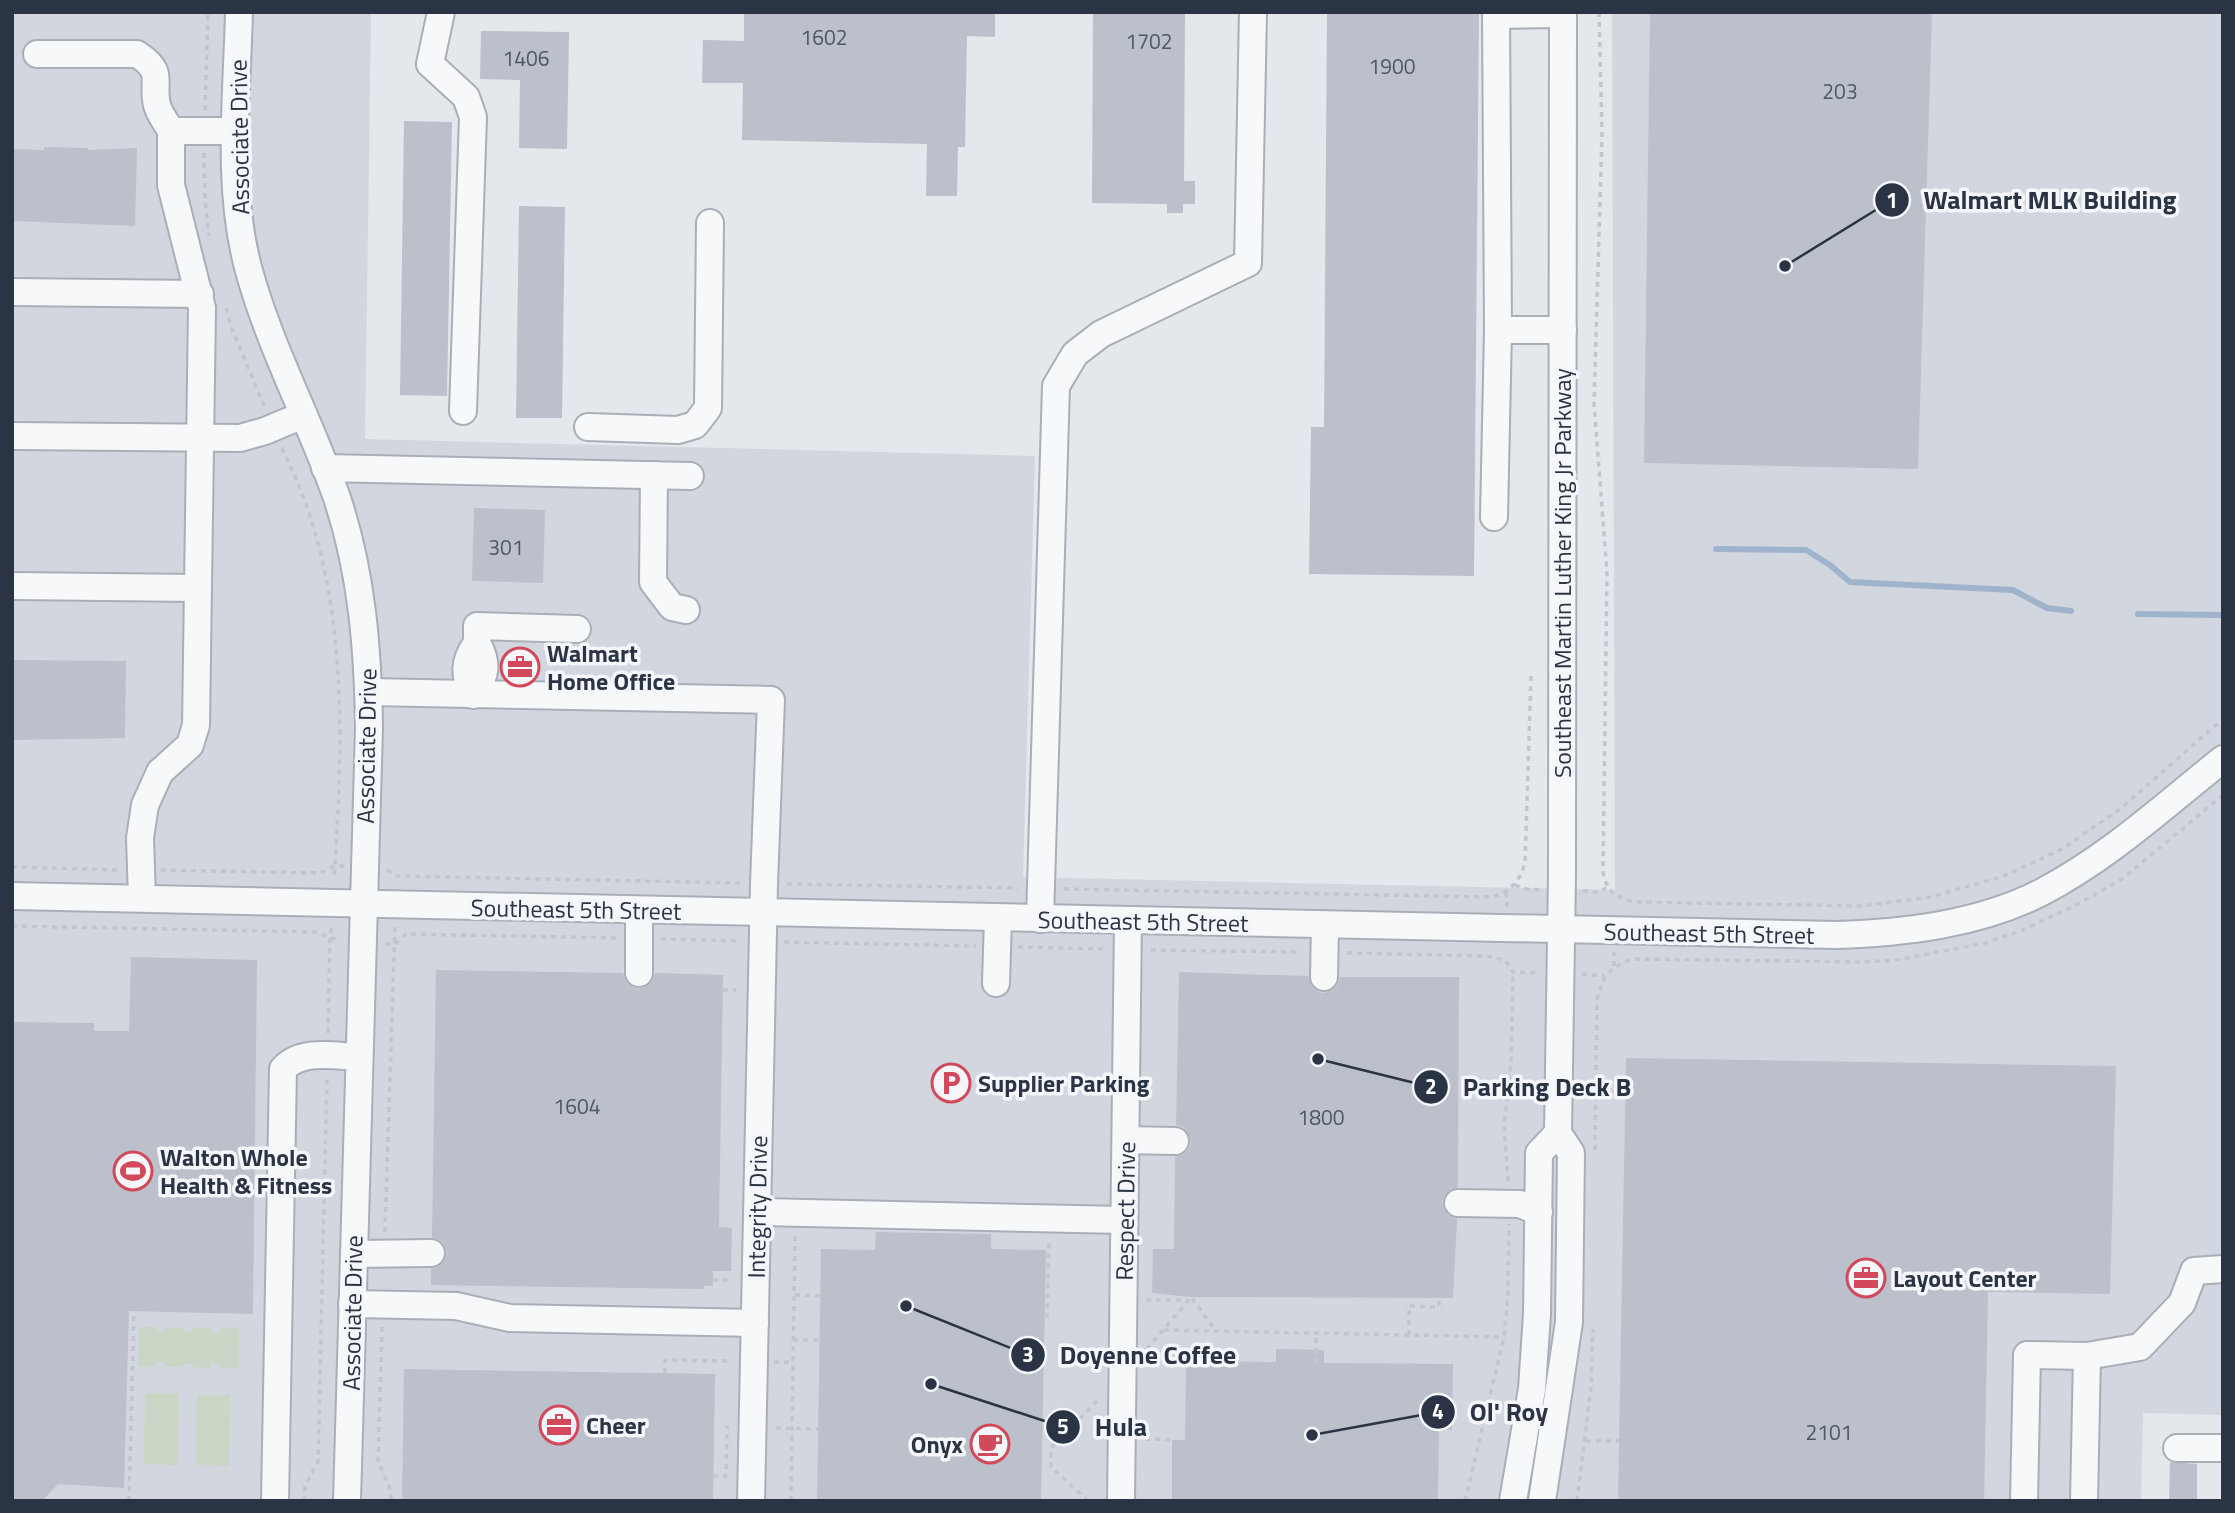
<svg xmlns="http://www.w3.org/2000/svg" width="2235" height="1513" font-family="'Titillium Web',sans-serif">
<rect width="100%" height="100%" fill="#e4e7ec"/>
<polygon fill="#d2d6de" points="12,12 371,12 365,439 1035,456 1023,877 1615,890 1612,12 2223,12 2223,1415 2143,1413 2141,1501 12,1501"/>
<g fill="#c9d6c5">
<polygon points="139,1327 157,1327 157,1331 165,1331 166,1327 184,1328 184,1331 192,1332 193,1328 211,1328 211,1332 220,1332 221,1328 239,1329 238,1368 220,1368 220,1364 211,1364 210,1368 192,1367 192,1364 183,1364 183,1367 165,1367 165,1363 156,1363 156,1367 138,1366"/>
<polygon points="145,1393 178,1394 177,1465 144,1464"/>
<polygon points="197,1395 230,1395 229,1466 196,1465"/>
</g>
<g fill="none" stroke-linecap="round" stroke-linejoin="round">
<g stroke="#9fb4cc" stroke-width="6">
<polyline points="1716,549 1806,550 1830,565 1850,582 2013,590 2047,608 2071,611"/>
<polyline points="2138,614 2223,615"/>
</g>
</g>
<g fill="#bbc0ca">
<polygon points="744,12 995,12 995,37 967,36 965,147 958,147 957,196 926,196 927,144 742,140 743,83 702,83 703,40 744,41"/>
<polygon points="1093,12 1185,12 1184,181 1195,181 1195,204 1183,204 1183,213 1167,213 1167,204 1092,203"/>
<polygon points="1327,12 1479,12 1474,576 1309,574 1311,427 1324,427"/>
<polygon points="1650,12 1932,12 1918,469 1644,463"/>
<polygon points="481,31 569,32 567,149 519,148 520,80 480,79"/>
<polygon points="404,121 452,122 447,396 400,395"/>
<polygon points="44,147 88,148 88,150 137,148 135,226 12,221 12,149 44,150"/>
<polygon points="519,206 565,207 562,418 516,418"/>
<polygon points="474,508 545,510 543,583 472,581"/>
<polygon points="12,660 126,661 125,738 12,740"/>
<polygon points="131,957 257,960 253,1314 129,1311 124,1488 58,1484 42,1501 12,1501 12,1022 94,1023 94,1031 129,1031"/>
<polygon points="436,970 623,973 626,981 631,986 638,989 647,986 653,980 655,973 723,975 719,1227 732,1228 731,1271 713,1271 713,1286 704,1286 704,1289 431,1285 431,1269 440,1266 444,1261 447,1253 444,1244 439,1240 432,1237"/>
<polygon points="1179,972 1308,976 1311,985 1316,991 1323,993 1332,990 1338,985 1340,977 1459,977 1458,1187 1450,1190 1444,1196 1442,1202 1445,1211 1449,1216 1457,1219 1453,1298 1191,1297 1152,1293 1153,1249 1174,1249 1175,1157 1183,1154 1189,1149 1191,1142 1188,1133 1183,1127 1176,1125"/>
<polygon points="1626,1058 2116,1066 2110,1294 1988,1292 1984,1501 1618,1501"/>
<polygon points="876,1232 991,1234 991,1249 1046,1250 1041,1501 817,1501 821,1249 875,1250"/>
<polygon points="1276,1349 1324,1350 1324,1363 1453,1364 1452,1430 1439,1429 1438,1501 1172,1501 1172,1440 1185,1440 1186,1361 1276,1362"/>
<polygon points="404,1369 715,1374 713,1501 402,1501"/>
<polygon points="2170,1462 2197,1464 2197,1501 2169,1501"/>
</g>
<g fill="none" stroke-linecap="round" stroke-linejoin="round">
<defs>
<g id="minor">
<path d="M239,12c-2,85 -13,176 10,259 22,79 61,150 88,227 25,75 31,152 32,230l-22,773"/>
<polyline points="441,12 430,64 466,97 473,117 463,411"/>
<polyline points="1496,15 1563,14"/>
<path d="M37,54h100c29,19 14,26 20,51 2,9 10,18 14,26"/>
<polyline points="12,292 200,294"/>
<polyline points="1498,330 1563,330"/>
<polyline points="588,427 678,430 695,425 708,408 710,223"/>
<polyline points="12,436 240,438 265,431 303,415"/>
<polyline points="325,468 690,476"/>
<polyline points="654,475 653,582 672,607 686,610"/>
<polyline points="1494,517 1498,330 1496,12"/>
<polyline points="12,586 198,588"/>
<polyline points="477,643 477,626 577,629"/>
<path d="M477,643c12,21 9,32 -4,52 -9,-21 -10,-33 4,-52z"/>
<polyline points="369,692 771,700 764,884 751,1501"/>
<path d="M12,896l1823,39c70,-2 145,-11 207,-43 67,-35 123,-87 181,-133"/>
<polyline points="142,898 140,838 145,805 160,772 190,745 196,725 202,308 171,185 171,131 236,131"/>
<polyline points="1040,919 1056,386 1075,354 1101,334 1248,263 1253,12"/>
<polyline points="639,973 639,910"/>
<polyline points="1324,977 1325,925"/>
<polyline points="996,983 998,918"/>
<polyline points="1126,1140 1175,1141"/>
<polyline points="1458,1203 1520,1204 1539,1212"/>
<polyline points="757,1212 1123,1220"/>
<polyline points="354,1254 431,1253"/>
<polyline points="352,1304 456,1306 510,1318 755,1323"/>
<polyline points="2177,1448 2223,1448"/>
<path d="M275,1501l8,-432c18,-20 50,-13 76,-12"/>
<polyline points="1121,1501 1128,920"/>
<polyline points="1513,1501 1532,1389 1537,1314 1539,1153 1558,1133"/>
<polyline points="1542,1501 1569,1322 1571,1153 1558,1133 1562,875 1563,12"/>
<polyline points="2024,1501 2027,1355 2087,1356"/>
<polyline points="2084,1501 2087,1356 2140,1347 2182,1303 2194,1271 2223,1269"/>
</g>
</defs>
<use href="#minor" stroke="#a9aeb7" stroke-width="30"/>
<g stroke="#c2c5cb" stroke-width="3.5" stroke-dasharray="5 5" stroke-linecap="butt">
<path d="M1599,12l3,123 -8,268 13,170 -4,299c4,19 11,24 29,30l230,4 68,-9 71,-20 59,-27 59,-40 104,-91"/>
<polyline points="205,110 208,12"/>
<polyline points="204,153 205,200 209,236"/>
<polyline points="226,308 232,329 265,408"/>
<path d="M282,448c9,19 18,39 25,59 41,119 35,249 27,372"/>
<polyline points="12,867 119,870"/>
<polyline points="161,870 320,873 335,866 345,866"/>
<polyline points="387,870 397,876 741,883"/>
<polyline points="787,884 1018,888"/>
<polyline points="1515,885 1527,889 1540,890"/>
<path d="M1064,889l428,8c18,-6 27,-14 33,-34l6,-188"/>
<polyline points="1583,891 1598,892 1606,888"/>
<polyline points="1506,892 1507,908"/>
<polyline points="12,926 317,932 339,941"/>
<polyline points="661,939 741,941"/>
<polyline points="784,942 976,946"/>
<polyline points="385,944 395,944 406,934 619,938"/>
<polyline points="1018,947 1105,949"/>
<polyline points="1151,950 1301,952"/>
<polyline points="1347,953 1487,956 1505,960 1513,972 1539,973"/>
<polyline points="1614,966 1614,952"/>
<polyline points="1582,974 1604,976"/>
<polyline points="723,990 736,990"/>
<polyline points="328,1033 330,938 332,925"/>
<path d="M1595,1150l2,-150c7,-26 10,-30 35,-41l229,3 36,-2 88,-17 38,-13 57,-27 42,-24 101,-84"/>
<polyline points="1508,1181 1504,1125 1511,1064 1513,973"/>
<polyline points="385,1232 395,925"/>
<polyline points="713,1280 733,1280"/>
<polyline points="795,1295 820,1296"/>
<polyline points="1146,1300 1187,1300"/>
<polyline points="1045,1315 1047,1316 1049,1240"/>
<polyline points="382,1327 378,1461 391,1491 391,1501"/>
<polyline points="1164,1330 1504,1337"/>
<polyline points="1409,1335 1409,1306 1439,1307 1439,1298"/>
<polyline points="793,1340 819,1340"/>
<polyline points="1147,1349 1191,1297 1216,1331"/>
<polyline points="774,1362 793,1362"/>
<polyline points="1316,1363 1316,1333"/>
<polyline points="665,1373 665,1360 730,1361"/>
<polyline points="776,1428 818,1429"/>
<polyline points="1145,1439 1172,1440"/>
<polyline points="1586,1441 1619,1441"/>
<polyline points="713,1476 726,1476 727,1427 729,1427"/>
<polyline points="129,1501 134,1311"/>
<polyline points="304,1501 305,1486 318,1462 327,1076"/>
<polyline points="791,1501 795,1235"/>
<polyline points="1088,1501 1051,1467 1051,1448 1098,1400"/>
<polyline points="1465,1501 1504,1337 1508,1296 1509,1224"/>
<polyline points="1577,1501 1591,1387 1593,1329"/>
</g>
<use href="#minor" stroke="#f7f8fa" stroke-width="26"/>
</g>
<defs>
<symbol id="office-ring" viewBox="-11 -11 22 22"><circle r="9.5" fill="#f4f6f9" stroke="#d1495b" stroke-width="1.5"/><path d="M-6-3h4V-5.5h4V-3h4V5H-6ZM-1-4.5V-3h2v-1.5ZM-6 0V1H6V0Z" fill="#d1495b"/></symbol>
<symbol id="parking-ring" viewBox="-11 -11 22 22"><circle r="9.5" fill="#f4f6f9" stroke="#d1495b" stroke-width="1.5"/><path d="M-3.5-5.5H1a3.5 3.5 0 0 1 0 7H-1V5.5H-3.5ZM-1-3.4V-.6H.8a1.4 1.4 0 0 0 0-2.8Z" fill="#d1495b"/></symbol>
<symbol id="stadium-ring" viewBox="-11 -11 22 22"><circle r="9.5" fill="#f4f6f9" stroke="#d1495b" stroke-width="1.5"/><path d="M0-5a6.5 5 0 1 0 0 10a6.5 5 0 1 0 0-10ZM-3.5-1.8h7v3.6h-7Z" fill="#d1495b"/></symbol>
<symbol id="cafe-ring" viewBox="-11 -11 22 22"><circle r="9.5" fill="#f4f6f9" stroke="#d1495b" stroke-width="1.5"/><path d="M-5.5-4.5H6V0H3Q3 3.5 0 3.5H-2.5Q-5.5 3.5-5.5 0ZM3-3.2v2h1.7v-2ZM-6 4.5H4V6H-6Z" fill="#d1495b"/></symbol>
</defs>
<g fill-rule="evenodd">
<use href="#office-ring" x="498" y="645" width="44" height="44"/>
<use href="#parking-ring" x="929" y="1061" width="44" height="44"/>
<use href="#stadium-ring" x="111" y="1149" width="44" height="44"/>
<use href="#office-ring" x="1844" y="1256" width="44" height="44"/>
<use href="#office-ring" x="537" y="1403" width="44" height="44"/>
<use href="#cafe-ring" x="968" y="1422" width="44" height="44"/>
</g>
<g text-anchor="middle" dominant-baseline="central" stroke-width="7" stroke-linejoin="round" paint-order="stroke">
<g font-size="21" fill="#4f5766">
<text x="824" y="37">1602</text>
<text x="1149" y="41">1702</text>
<text x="526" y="58">1406</text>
<text x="1392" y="66">1900</text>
<text x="1840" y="91">203</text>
<text x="506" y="547">301</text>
<text x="577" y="1106">1604</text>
<text x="1321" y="1117">1800</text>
<text x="1829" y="1432">2101</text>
</g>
<g font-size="24" fill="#2b3445" stroke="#f4f6f9">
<text transform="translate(239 137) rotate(-91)">Associate Drive</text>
<text transform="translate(1562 573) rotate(-90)">Southeast Martin Luther King Jr Parkway</text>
<text transform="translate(366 746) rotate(-89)">Associate Drive</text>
<text transform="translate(576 909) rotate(1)">Southeast 5th Street</text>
<text transform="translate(1143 921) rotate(1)">Southeast 5th Street</text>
<text transform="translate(1709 933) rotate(1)">Southeast 5th Street</text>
<text transform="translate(757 1207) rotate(-89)">Integrity Drive</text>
<text transform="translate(1125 1211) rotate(-89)">Respect Drive</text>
<text transform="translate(352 1313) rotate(-89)">Associate Drive</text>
</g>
<g font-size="24" font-weight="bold" fill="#2b3445" stroke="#f4f6f9" text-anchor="start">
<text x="547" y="653">Walmart<tspan x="547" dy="28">Home Office</tspan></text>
<text x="978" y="1083">Supplier Parking</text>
<text x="160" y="1157">Walton Whole<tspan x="160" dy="28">Health &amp; Fitness</tspan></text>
<text x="1893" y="1278">Layout Center</text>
<text x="586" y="1425">Cheer</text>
<text x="963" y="1444" text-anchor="end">Onyx</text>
</g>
</g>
<path fill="none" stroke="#2b3445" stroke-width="2.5" d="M1785 266L1892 200M1318 1059L1431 1087M906 1306L1028 1355M1312 1435L1438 1412M931 1384L1063 1427"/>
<g fill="#2b3445" stroke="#f4f6f9" stroke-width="2.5">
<circle cx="1785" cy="266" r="7"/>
<circle cx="1318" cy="1059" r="7"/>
<circle cx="906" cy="1306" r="7"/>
<circle cx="1312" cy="1435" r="7"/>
<circle cx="931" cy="1384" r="7"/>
<circle cx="1892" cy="200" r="18"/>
<circle cx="1431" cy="1087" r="18"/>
<circle cx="1028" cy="1355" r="18"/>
<circle cx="1438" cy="1412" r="18"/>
<circle cx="1063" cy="1427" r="18"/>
</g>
<g font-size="21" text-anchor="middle" font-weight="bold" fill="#fff">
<text x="1892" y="208">1</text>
<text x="1431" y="1094">2</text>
<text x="1028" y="1362">3</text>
<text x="1438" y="1419">4</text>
<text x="1063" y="1434">5</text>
</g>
<g font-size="26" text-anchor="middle" font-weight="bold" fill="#2b3445" stroke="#f4f6f9" stroke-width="7" stroke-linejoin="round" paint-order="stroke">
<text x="2050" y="209">Walmart MLK Building</text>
<text x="1547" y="1096">Parking Deck B</text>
<text x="1148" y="1364">Doyenne Coffee</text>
<text x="1509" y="1421">Ol' Roy</text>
<text x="1121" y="1436">Hula</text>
</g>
<rect width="2235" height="1513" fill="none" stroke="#2b3445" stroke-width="28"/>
</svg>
